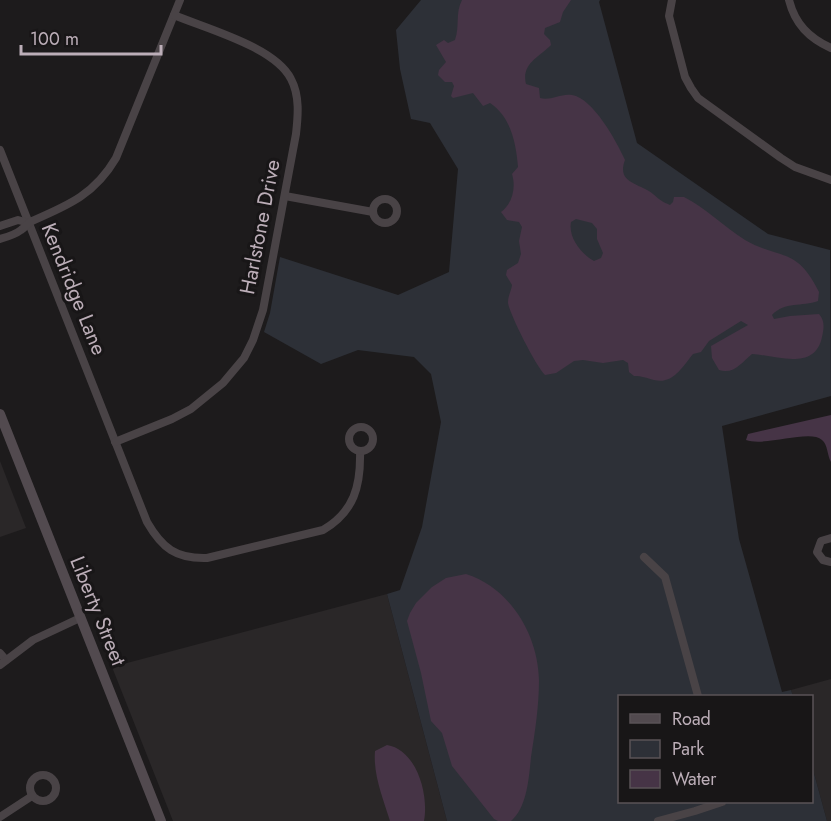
<svg xmlns="http://www.w3.org/2000/svg" width="831" height="821" font-family="Jost,sans-serif">
<rect width="100%" height="100%" fill="#1d1b1c"/>
<g fill="#2a2728">
<polygon points="0,461 26,528 0,537"/>
<polygon points="387,594 447,821 173,821 112,667"/>
<polygon points="831,679 831,821 827,821 812,766 812,696 793,696 791,690"/>
</g>
<polygon fill="#2d3037" points="421,0 600,0 599,2 637,143 768,234 830,250 831,396 722,426 739,539 782,692 791,690 793,696 620,696 620,802 812,802 812,766 827,821 447,821 387,594 400,590 422,527 441,422 431,374 414,357 358,350 321,364 264,332 270,313 280,257 398,295 449,272 458,169 430,123 411,119 400,69 396,30"/>
<g fill="#463446" fill-rule="evenodd">
<path d="M462,0h109l-8,12 -3,10 -15,6 -1,6 6,6 1,5c-12,12 -30,19 -25,39l13,4 1,10c11,3 21,-5 32,-3 21,3 45,47 53,65 -9,24 15,23 28,34 6,5 9,8 17,11l3,-3 1,-5h10c22,11 40,30 61,43 37,21 51,6 74,52l-1,9c-16,6 -33,0 -46,14l2,4 16,-3 29,-2c6,7 5,14 3,23 -7,35 -47,18 -70,17 -10,8 -18,21 -33,16l-7,-12 -1,-12 37,-21 -7,-4 -32,20 -8,11 -8,2c-10,12 -20,31 -39,26 -8,-2 -12,-4 -20,-4l-5,-4 -1,-9 -5,-3 -20,3 -20,-3 -9,1 -18,12 -11,2c-9,-9 -35,-60 -37,-72 0,-8 3,-11 4,-18l-6,-10 1,-5 11,-7 3,-9 -2,-13 3,-14 -3,-5 -12,-2 -6,-8c12,-9 15,-25 11,-38l6,-7c-2,-24 -7,-50 -28,-64l-7,3 -10,-13 -20,5 -2,-2 3,-10 -2,-4h-7l-7,-7 1,-5 7,-8 -10,-17 8,-5 4,3 7,-3c5,-14 0,-27 7,-40zM576,219l16,4 5,6v10l6,14 -2,5 -7,3c-13,-7 -26,-24 -23,-39z"/>
<path d="M831,415v47c-4,-7 -3,-17 -9,-22 -12,-11 -57,7 -76,0l2,-6z"/>
<path d="M466,574c44,14 72,60 73,106 0,26 -4,52 -8,77 -2,20 -4,51 -20,64h-13l-4,-2 -42,-53 -10,-33 -11,-12 -10,-48 -14,-52 3,-8 6,-10 16,-16 14,-9z"/>
<path d="M387,745c30,5 42,50 37,76h-34c-7,-23 -17,-46 -15,-70z"/>
</g>
<g fill="none" stroke-linecap="round" stroke-linejoin="round">
<g stroke="#494346" stroke-width="8">
<polyline points="672,0 669,16 685,77 691,88 698,98 781,158 795,167 831,180"/>
<path d="M789,0c6,24 20,38 42,48"/>
<path d="M0,150l147,372c15,26 29,37 60,36l116,-28c31,-18 38,-44 37,-79"/>
<polyline points="285,196 373,212"/>
<circle cx="385" cy="211" r="12"/>
<polyline points="0,226 18,220 29,223"/>
<path d="M0,239c7,-2 16,-5 21,-9 5,-3 6,-7 11,-9 37,-16 63,-27 84,-63l64,-158"/>
<circle cx="361" cy="439" r="12"/>
<path d="M115,442l57,-23 19,-10 32,-26 21,-25 9,-18 10,-30 33,-176c2,-18 4,-38 -5,-55 -16,-32 -84,-50 -117,-64"/>
<polyline points="831,538 821,541 817,552 823,560 831,562"/>
<polyline points="644,557 665,577 698,696"/>
<polyline points="0,653 6,660"/>
<polyline points="0,665 33,640 80,618"/>
<circle cx="43" cy="788" r="13"/>
<polyline points="0,817 32,796"/>
<polyline points="658,821 695,811 722,802"/>
</g>
<polyline stroke="#524a4f" stroke-width="10" points="0,414 161,821"/>
</g>
<g text-anchor="middle" dominant-baseline="central" stroke-width="6" stroke-linejoin="round" paint-order="stroke">
<g font-size="21" fill="#bcaeb8" stroke="#181617">
<text transform="translate(260 227) rotate(-79)">Harlstone Drive</text>
<text transform="translate(74 289) rotate(68)">Kendridge Lane</text>
<text transform="translate(98 611) rotate(68)">Liberty Street</text>
</g>
</g>
<rect x="618" y="695" width="195" height="108" fill="#181617" stroke="#5a5357" stroke-width="1.5"/>
<rect x="630" y="714" width="30" height="9" fill="#524a4f" stroke="#5a5357" stroke-width="1.5"/>
<text x="672" y="725" font-size="18" fill="#bcaeb8">Road</text>
<rect x="630" y="740" width="30" height="18" fill="#2d3037" stroke="#5a5357" stroke-width="1.5"/>
<text x="672" y="755" font-size="18" fill="#bcaeb8">Park</text>
<rect x="630" y="770" width="30" height="18" fill="#463446" stroke="#5a5357" stroke-width="1.5"/>
<text x="672" y="785" font-size="18" fill="#bcaeb8">Water</text>
<path d="M21 45v9h140v-9" fill="none" stroke="#bcaeb8" stroke-width="3"/>
<text x="30" y="45" font-size="18" fill="#bcaeb8" stroke="#181617" stroke-width="4.5" paint-order="stroke">100 m</text>
</svg>
